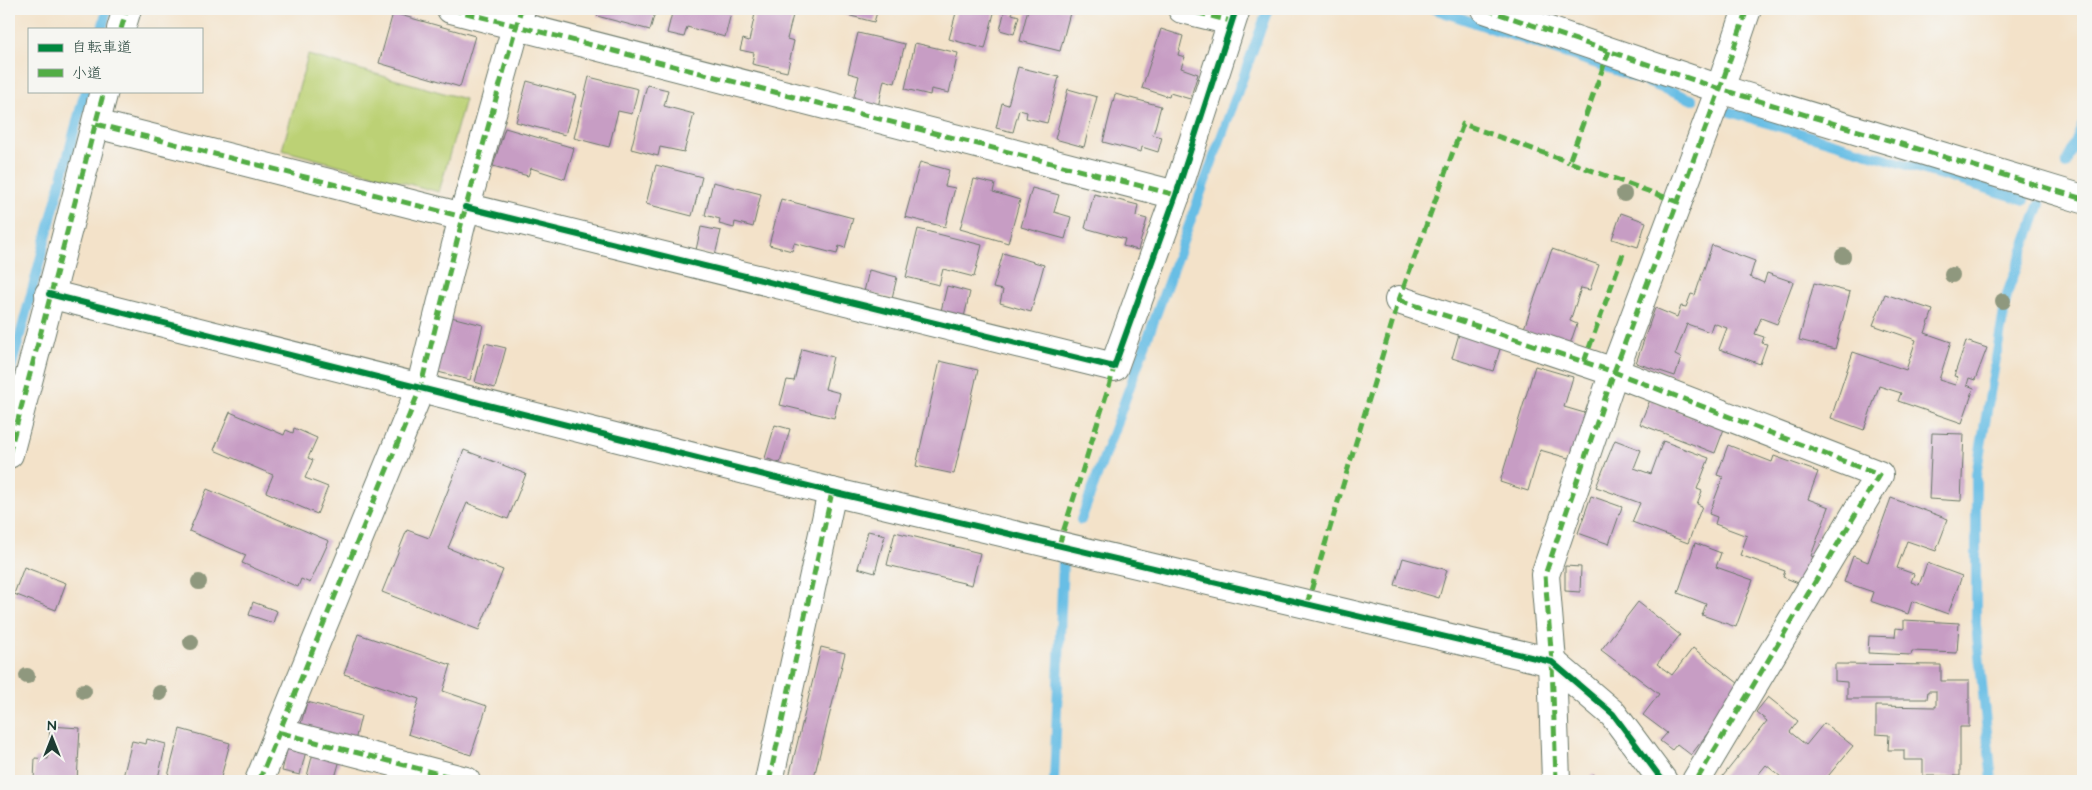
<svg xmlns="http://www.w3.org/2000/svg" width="2092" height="790" font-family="'Architects Daughter','Klee One',sans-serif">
<rect width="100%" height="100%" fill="#f6f6f2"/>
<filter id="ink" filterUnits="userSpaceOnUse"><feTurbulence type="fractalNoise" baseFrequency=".02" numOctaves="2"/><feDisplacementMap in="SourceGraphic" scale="10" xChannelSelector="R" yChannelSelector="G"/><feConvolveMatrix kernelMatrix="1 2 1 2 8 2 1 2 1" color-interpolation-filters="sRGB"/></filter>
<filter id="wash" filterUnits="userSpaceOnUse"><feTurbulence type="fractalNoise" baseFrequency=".0096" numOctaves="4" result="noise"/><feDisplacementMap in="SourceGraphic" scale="20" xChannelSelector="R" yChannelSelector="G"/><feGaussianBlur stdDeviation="1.12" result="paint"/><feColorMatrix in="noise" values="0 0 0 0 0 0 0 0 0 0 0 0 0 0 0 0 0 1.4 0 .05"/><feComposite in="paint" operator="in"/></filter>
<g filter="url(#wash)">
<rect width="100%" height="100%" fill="#f3e2c9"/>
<polygon fill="#bcd175" stroke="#6e8754" points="308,55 465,99 439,192 282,150"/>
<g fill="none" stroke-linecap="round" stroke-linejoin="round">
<g stroke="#68bee5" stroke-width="10">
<polyline points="1434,9 1618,71 1693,100"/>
<polyline points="102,29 107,9"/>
<polyline points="1730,112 2025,200"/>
<polyline points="2066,165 2083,124"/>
<polyline points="9,377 85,91"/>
<polyline points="1081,520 1268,9"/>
<polyline points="1054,781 1063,562"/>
<polyline points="1992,781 1976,625 1976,475 2007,294 2040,204"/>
</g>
</g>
<g id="blocks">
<g fill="#c79dc4">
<polygon points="599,9 656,9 650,30 597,16"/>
<polygon points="673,9 732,9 725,37 687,27 684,37 667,33"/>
<polygon points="756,9 794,11 787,39 794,41 787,72 752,64 754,53 740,50 743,39 749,41"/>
<polygon points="824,9 878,9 874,22"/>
<polygon points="957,9 995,9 985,49 949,39"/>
<polygon points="1005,9 1013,9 1012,14 1019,16 1014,34 1000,30"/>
<polygon points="1028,9 1071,9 1060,51 1020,41"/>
<polygon points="393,13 475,36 460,87 379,63"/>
<polygon points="1161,29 1183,36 1178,55 1185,57 1181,68 1198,74 1190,99 1170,93 1169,97 1142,88"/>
<polygon points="858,33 905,44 895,83 884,80 878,107 853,101 859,76 848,73"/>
<polygon points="915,43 958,53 949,93 931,89 930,95 905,89"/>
<polygon points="1018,67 1059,77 1047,123 1026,118 1027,112 1019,110 1013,132 996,128 1002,103 1008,105"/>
<polygon points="589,77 638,89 632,114 618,111 609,147 574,138"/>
<polygon points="527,81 576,95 565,135 516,122"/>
<polygon points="647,85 668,90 664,106 694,114 684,152 660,147 658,156 631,149"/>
<polygon points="1068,89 1097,97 1084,147 1055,139"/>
<polygon points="1115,94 1161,106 1153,135 1162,137 1158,152 1142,147 1141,152 1103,142"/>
<polygon points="505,128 574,148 565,179 531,168 528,176 493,166"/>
<polygon points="920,162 949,170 945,186 955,188 945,227 905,217"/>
<polygon points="656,165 702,177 692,216 646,204"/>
<polygon points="974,179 995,184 993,192 1020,200 1008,243 960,229"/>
<polygon points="713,182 761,194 753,227 735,222 734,228 719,224 720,219 705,215"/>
<polygon points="1032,188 1059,195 1054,212 1071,217 1065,239 1021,227"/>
<polygon points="1094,194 1138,205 1136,216 1147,219 1138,250 1123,246 1125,239 1085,228"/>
<polygon points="781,199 853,218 845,248 839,246 837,254 794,243 792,251 769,245"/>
<polygon points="1621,213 1646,222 1638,247 1612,239"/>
<polygon points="701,227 721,231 715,255 696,250"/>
<polygon points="918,229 982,245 974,277 943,269 939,285 906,277"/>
<polygon points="1712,245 1755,261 1750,277 1764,283 1767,273 1793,282 1777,324 1761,318 1755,334 1764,337 1762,343 1767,344 1760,364 1719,349 1727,328 1713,323 1710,332 1687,324 1675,355 1681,358 1675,376 1636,363 1655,308 1677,317 1681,306 1686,307 1691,294 1695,295"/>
<polygon points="1552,249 1599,265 1590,290 1581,288 1570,321 1577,324 1569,347 1523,331"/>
<polygon points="1003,253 1044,265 1031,312 1000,303 1003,290 993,288"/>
<polygon points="869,270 897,277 892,298 864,292"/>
<polygon points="1814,283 1850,292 1835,349 1799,340"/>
<polygon points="947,286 970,292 964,317 941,311"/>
<polygon points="1885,294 1933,310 1925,333 1951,342 1939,380 1955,385 1958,377 1954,376 1966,341 1987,348 1975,380 1969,378 1967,385 1974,388 1962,423 1898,401 1901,393 1879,386 1864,430 1831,418 1853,352 1906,370 1916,340 1873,325"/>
<polygon points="447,316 483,325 470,380 434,371"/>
<polygon points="1459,334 1501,346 1493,371 1452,358"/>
<polygon points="485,343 506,348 495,388 475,382"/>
<polygon points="802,349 833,357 825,389 840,393 834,418 780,405 787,380 794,381"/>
<polygon points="940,361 978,370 954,474 916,466"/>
<polygon points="1535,366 1573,377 1564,407 1588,414 1575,460 1540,450 1528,491 1500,482"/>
<polygon points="1650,400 1724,429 1715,453 1640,424"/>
<polygon points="230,412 284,435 286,430 293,433 294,428 317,438 308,458 313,460 305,478 328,487 317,514 266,492 273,475 214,450"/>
<polygon points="775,425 790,429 780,463 765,458"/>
<polygon points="1932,433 1964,434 1961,501 1929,499"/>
<polygon points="1615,440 1641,450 1634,468 1651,474 1663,441 1709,458 1697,489 1702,491 1697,504 1702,506 1688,543 1632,522 1640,503 1596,487"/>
<polygon points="1728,445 1772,462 1774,456 1818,472 1808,499 1829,507 1811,556 1817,558 1806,586 1783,577 1785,571 1740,555 1747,536 1715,524 1717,517 1709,514 1723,477 1717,475"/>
<polygon points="464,450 526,474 508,519 467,503 448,548 503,570 479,630 382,592 407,530 429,538"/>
<polygon points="207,489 329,541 310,583 301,579 298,587 242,563 246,555 189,531"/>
<polygon points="1591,496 1622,507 1609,544 1578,533"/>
<polygon points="1891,498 1948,519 1936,551 1907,541 1897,568 1914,574 1911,582 1919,585 1927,563 1962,576 1948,614 1912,601 1908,614 1870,601 1873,592 1844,582 1853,556 1868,562"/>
<polygon points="868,531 885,535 875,573 858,568"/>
<polygon points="895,532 980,553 972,585 887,565"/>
<polygon points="1695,543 1721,553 1716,567 1753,580 1736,627 1702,615 1706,604 1678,593"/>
<polygon points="1403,558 1447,570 1439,598 1395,585"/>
<polygon points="1565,566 1581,567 1580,592 1565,591"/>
<polygon points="24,567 66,583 56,610 14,594"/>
<polygon points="253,602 277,611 273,623 249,615"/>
<polygon points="1638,602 1680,635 1657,664 1672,675 1693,648 1743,687 1691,755 1677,744 1672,750 1660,741 1667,733 1643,715 1659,694 1601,650"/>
<polygon points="1904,620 1959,623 1957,653 1912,651 1911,655 1868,653 1869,636 1895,637 1896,628 1904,629"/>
<polygon points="358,634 451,665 443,691 487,706 471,755 408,734 419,699 344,674"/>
<polygon points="821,647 845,653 813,781 788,781"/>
<polygon points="1835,664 1941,665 1941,681 1969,681 1969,727 1960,727 1960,776 1923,776 1923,760 1904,760 1904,750 1888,750 1889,735 1876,734 1876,706 1936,707 1936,691 1928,691 1927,699 1847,699 1847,682 1835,681"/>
<polygon points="1768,697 1798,721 1790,732 1806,745 1824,723 1853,746 1824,781 1786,781 1766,765 1753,781 1719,781 1767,721 1756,712"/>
<polygon points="307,702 361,716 355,741 300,727"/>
<polygon points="50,726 80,728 77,781 34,781 35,758 48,759"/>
<polygon points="180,729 230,743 220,781 122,781 132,741 146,744 147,739 166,744 158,778 167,780"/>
<polygon points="288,746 306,751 300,775 282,771"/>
<polygon points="313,753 340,760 334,781 306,780"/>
<polygon points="1593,774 1601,781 1587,781"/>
</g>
</g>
</g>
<g filter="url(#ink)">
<use href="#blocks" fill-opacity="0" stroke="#697768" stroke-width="1"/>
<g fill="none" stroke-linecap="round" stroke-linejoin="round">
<defs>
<g id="minor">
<polyline points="451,9 1176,195"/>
<polyline points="1182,9 1231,21"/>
<polyline points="1485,9 1720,89 2083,199"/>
<polyline points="121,29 127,9"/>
<polyline points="96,124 463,217"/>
<polyline points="465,207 1114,367 1176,195 1236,9"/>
<polyline points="49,294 832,492 1552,662 1613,714 1663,781"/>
<polyline points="1399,300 1614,372 1879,475 1696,781"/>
<polyline points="9,454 104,91"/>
<polyline points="281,733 466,781"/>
<polyline points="259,781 420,389 463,217 521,9"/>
<polyline points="769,781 832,492"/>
<polyline points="1556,781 1552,662 1545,575 1614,372 1720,89 1747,9"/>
</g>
</defs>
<use href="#minor" stroke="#697768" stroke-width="30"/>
<use href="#minor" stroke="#fff" stroke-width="28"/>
<g stroke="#52ad45" stroke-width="5" stroke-dasharray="10 5" stroke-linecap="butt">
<polyline points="451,9 1176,195"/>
<polyline points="1182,9 1231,21"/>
<polyline points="1485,9 1720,89 2083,199"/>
<polyline points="121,29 127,9"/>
<polyline points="1609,51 1569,162 1678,202"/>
<polyline points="96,124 463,217"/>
<polyline points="1399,300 1614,372 1879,475 1696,781"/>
<polyline points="1584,362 1624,251"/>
<polyline points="9,454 104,91"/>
<polyline points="1059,545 1110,383 1114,367 1111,367"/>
<polyline points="1307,604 1399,300 1463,124 1569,162"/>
<polyline points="281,733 466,781"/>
<polyline points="259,781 420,389 463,217 521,9"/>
<polyline points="769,781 832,492"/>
<polyline points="1556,781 1552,662 1545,575 1614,372 1720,89 1747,9"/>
</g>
<defs>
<g id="cycleway">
<polyline points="465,207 1114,367 1176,195 1236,9"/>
<polyline points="49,294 832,492 1552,662 1613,714 1663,781"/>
</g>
</defs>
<use href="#cycleway" stroke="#f6f6f2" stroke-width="9"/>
<use href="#cycleway" stroke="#00873e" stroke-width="6"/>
</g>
<g fill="#8f987e">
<circle cx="1624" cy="194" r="8"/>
<circle cx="1843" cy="256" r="8"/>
<circle cx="1952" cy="275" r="8"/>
<circle cx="2003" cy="301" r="8"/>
<circle cx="199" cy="582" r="8"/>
<circle cx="191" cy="642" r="8"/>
<circle cx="27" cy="676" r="8"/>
<circle cx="84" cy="691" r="8"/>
<circle cx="160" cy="693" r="8"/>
</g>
</g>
<rect width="2092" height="790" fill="none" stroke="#f6f6f2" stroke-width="30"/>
<rect x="28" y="28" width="175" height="65" fill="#f6f6f2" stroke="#a0aca6"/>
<rect x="38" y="44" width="25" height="8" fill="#00873e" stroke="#a0aca6"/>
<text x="72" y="52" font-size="15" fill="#1f3d34">自転車道</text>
<rect x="38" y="69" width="25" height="8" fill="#52ad45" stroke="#a0aca6"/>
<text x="72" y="78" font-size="15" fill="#1f3d34">小道</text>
<g transform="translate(52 738)" stroke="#f6f6f2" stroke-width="4" paint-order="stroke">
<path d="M0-4L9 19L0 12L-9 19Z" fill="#1f3d34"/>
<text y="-8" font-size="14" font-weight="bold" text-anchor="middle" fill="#1f3d34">N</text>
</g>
</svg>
